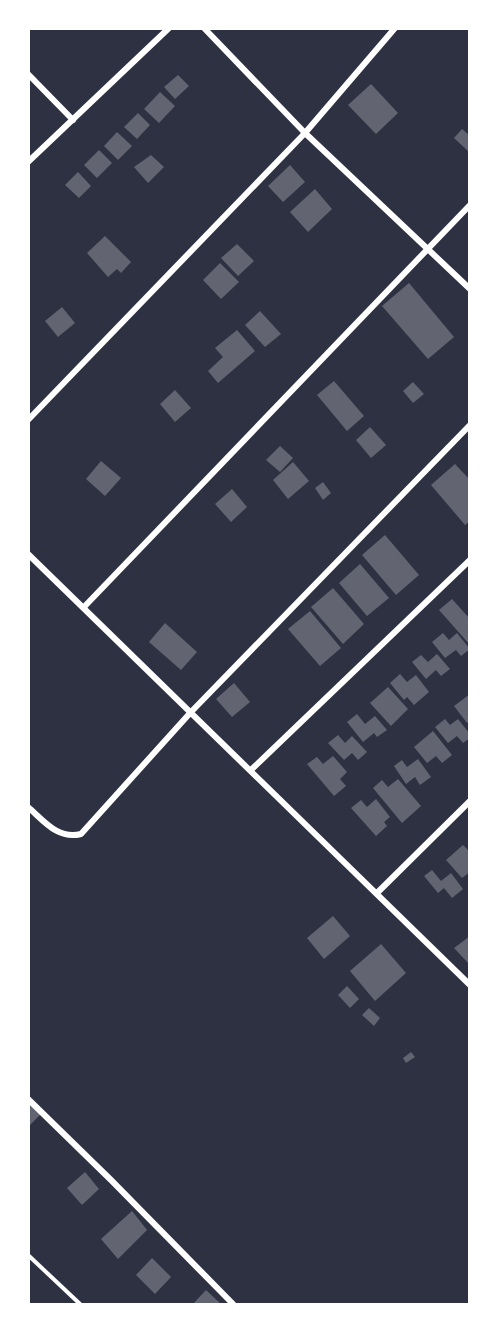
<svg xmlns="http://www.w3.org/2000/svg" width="498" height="1333" font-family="Literata,serif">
<rect width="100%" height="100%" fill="#2d3142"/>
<g fill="#626471">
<polygon points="178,75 189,86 175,99 164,87"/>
<polygon points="371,84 398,113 376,134 348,105"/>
<polygon points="160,92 175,106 159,123 144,109"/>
<polygon points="138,113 150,125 137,139 124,127"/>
<polygon points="462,129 470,136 470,153 454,138"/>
<polygon points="117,132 132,146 118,160 104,146"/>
<polygon points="99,150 112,163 97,178 84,165"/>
<polygon points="151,155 164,167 148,183 134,167"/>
<polygon points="290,165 305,182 283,202 268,186"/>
<polygon points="78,172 91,186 79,198 65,185"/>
<polygon points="315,189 332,209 308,232 290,212"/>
<polygon points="105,236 131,262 121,273 117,269 108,277 87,253"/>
<polygon points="237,244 254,261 238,276 221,258"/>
<polygon points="220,263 239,282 221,299 203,280"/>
<polygon points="409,283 454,337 428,359 382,306"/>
<polygon points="62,307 75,323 58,337 45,321"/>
<polygon points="260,311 281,334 265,347 245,325"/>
<polygon points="237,330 255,351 218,383 208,371 223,357 215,348"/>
<polygon points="334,381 364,416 347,431 317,395"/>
<polygon points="413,382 424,394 413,403 403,391"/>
<polygon points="175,390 191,408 175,422 160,404"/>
<polygon points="370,427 386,445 371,458 356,440"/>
<polygon points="280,446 293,458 280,472 266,460"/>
<polygon points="101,461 121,478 105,496 86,479"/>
<polygon points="293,462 309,481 288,499 273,480"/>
<polygon points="455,464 470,480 470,521 465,525 431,485"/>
<polygon points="323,482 331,493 323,500 315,488"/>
<polygon points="232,489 247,507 231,522 215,504"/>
<polygon points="385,535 419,575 396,595 362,555"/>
<polygon points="360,564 389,598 367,616 339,583"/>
<polygon points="333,588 364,624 343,644 311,607"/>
<polygon points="452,599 470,619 470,645 439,610"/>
<polygon points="310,611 341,648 320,666 288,629"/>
<polygon points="165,623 197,652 181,670 149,642"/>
<polygon points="443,633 449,640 457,633 470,649 461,656 456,650 445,658 432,642"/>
<polygon points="437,654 450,669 441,676 436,670 426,679 412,662 421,655 428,662"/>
<polygon points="400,674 407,682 416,675 429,692 414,705 407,697 404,700 390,683"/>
<polygon points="234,683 250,702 232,717 216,699"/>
<polygon points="388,687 408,709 391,726 370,703"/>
<polygon points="470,694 470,721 467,723 454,706"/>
<polygon points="357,714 365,724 375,716 387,730 377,737 374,733 363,742 347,722"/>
<polygon points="445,719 450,725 458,719 470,734 470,738 463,743 457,736 448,743 435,727"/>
<polygon points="433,731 452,755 442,763 436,756 427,763 414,747"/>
<polygon points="338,735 345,743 352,736 367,752 358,760 352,753 344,760 328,743"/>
<polygon points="333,756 347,772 340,779 346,786 334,796 307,764 317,757 323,764"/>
<polygon points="418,759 431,777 420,785 415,777 406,784 394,766 402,760 407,767"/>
<polygon points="398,779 421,806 402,823 373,788 382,780 388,787"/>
<polygon points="376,799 390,817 384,822 387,826 376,836 351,808 361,800 367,807"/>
<polygon points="463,845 470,852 470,872 462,878 446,860"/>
<polygon points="432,870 441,881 451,873 463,889 452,898 444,888 438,893 424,876"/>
<polygon points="333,916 350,936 324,959 307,938"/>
<polygon points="470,936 470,965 454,948"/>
<polygon points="381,944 406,973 375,1001 350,971"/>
<polygon points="347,986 359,999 350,1008 338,995"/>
<polygon points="369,1008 380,1018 374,1026 362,1015"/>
<polygon points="411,1052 415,1057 406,1063 403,1058"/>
<polygon points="28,1101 42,1113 28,1127"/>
<polygon points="85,1172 99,1189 82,1205 67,1188"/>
<polygon points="132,1211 147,1230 118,1259 101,1239"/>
<polygon points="152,1258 171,1277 155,1294 136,1275"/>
<polygon points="206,1290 221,1304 193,1304"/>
</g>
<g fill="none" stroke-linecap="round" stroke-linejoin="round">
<polyline stroke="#fff" stroke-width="4" points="28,1255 80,1304"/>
<g stroke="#fff" stroke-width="6">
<polyline points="204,28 305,133 470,289"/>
<polyline points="28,74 73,120"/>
<polyline points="28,162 169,28"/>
<polyline points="28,420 305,133 395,28"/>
<polyline points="28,554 470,985"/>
<polyline points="84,607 470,205"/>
<polyline points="251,770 470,560"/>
<path d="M28,807c16,14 30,33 53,27l110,-122 279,-287"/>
<polyline points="377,893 470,801"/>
<polyline points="28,1099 111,1180 233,1304"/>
</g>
</g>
<rect width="498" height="1333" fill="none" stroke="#ffffff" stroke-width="60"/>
</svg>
